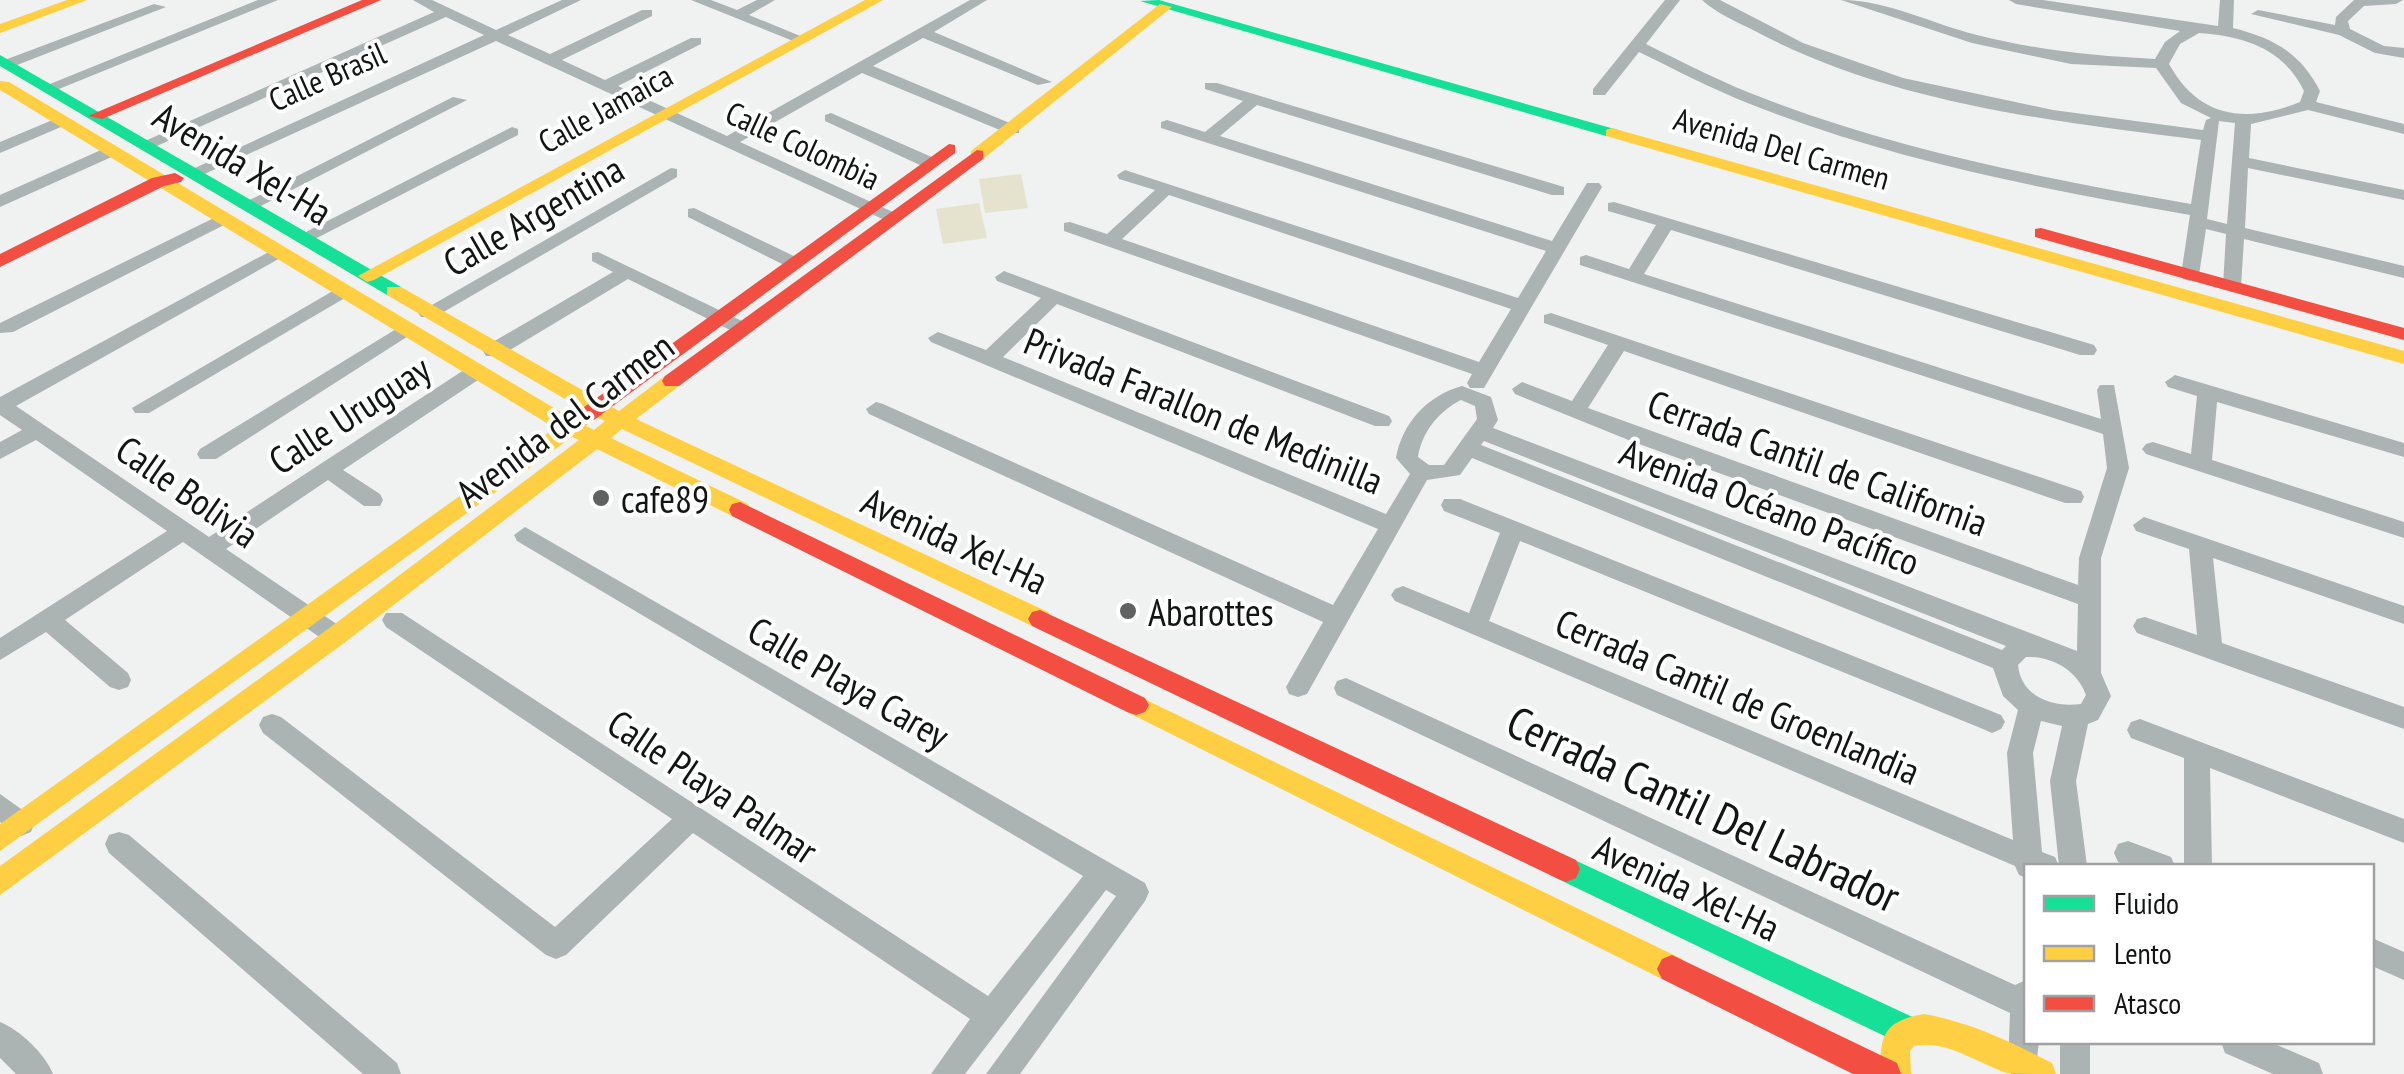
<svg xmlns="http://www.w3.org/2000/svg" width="2404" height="1074" font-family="'PT Sans Narrow',sans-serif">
<rect width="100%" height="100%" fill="#eff2f0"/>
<g fill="#e5e2ce">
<polygon points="1021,174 1028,208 985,213 979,179"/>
<polygon points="979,203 987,238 943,244 936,209"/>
</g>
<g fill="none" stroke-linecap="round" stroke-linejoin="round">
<g fill="#acb3b3" fill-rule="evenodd">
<polygon points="258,0 278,0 54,91 40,88"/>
<polygon points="413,0 432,0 496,30 562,0 581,0 508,35 550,54 642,10 652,10 652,16 562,60 605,80 691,38 701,38 701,44 618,86 727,136 970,0 987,0 934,32 1052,82 1038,85 923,38 873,66 1019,127 1019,133 1007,133 862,73 740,142 895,213 895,221 889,222 496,41 198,177 192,178 184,173 484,35 446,17 150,149 144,150 136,145 434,12"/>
<polygon points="691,0 711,0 737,10 757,0 775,0 749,15 810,40 798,43"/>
<path d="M1665,0h15l-34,44c38,19 77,39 117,54 138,53 284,81 428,106l10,-64c-150,-19 -311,-37 -446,-109 -18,-9 -39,-18 -53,-31h18l83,43 100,35 150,32 150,20 3,-10 5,-2 -30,-15 -25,-35 -85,-4 -99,-21 -131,-43c47,0 91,24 136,35 59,15 117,21 178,24l10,-17 15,-11 -164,-27 -7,-4h34l175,26 2,-26h14l-1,28c40,10 68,25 87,63l-4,11 88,22v10l-96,-24 -57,14 -2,34 155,32v10l-156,-32 -3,60 159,38v12l-160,-39 -3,47 -9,6 -9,-6 3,-52 -20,-5 -7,46 -9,6 -7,-2 -2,-4 9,-60c-148,-26 -299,-55 -440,-111 -38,-15 -74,-34 -111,-52l-34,43h-12v-6zM2199,33c45,3 85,16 105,58l-4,11c-55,22 -101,16 -131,-38l11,-20zM2219,121l16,2 -8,101 -20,-5z"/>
<polygon points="2354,0 2403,0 2396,4 2364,6 2348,21 2350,29 2384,46 2404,48 2404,58 2375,53 2339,35 2251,14 2258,10 2335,25 2336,17"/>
<polygon points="154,4 166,7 12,67 0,65 2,61"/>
<path d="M1205,83h12l347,104v8h-12l-295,-90 -37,31 332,105 35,-58h12l3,4 -118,201h-14l-3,-5 5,-9 -408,-143v-8l6,-1 37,12 48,-44 -36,-11 -2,-4 8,-5 393,128 28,-47 -385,-123v-6l6,-2 38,12 38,-31 -38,-12zM1169,195l342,114 -32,53 -357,-123z"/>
<polygon points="453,97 467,100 253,210 247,211 238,206"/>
<polygon points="831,113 934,158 936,162 928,167 922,166 825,121 825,115"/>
<polygon points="62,116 68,118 68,124 0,153 0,142"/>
<polygon points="512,127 518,129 518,135 309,242 297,242 294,238"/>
<polygon points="110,146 118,151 116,155 0,207 0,195"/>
<polygon points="671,168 677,169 677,177 435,317 421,317 418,313"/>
<path d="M1614,202l480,143 3,5 -3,5h-14l-409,-125 -27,44 457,145 -4,-29 3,-5h14l15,83 -28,90v115l10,23 -13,24 -10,4 -12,57 11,85h-28l-9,-85 12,-55 -21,-5 -8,32 9,99 13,5 4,9h-33v12l-7,-3 -4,-9 -620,-265 -4,-6 4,-6 8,-3 66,27 31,-80 -56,-22 -3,-6 3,-6h16l541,216 4,7 -4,7 -9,4 -9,-4 -463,-188 -31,80 524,219 -6,-87 11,-43 -15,-14 -10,-28 -521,-210 -12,17 -33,5 -120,214 -9,3 -9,-3 -3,-7 37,-65 -454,-208 -3,-5 10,-7 7,2 450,201 45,-76 -447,-187 -3,-4 10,-6 48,18 55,-52 -44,-17 -2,-4 9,-6 385,145 3,5 -3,5h-14l-318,-122 -54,53 383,157 24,-40 -14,-16c6,-35 32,-63 66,-72l29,11 7,23 -5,8 584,223 1,-47 -447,-163 -116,-47 -3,-5 10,-7 50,19 36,-56 -64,-22v-8l7,-2 530,178 3,6 -3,6h-16l-441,-152 -36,57 490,177 1,-27 28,-90 -4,-34 -523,-169v-8l6,-2 43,14 27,-44 -48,-14v-8zM1461,400l14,6 2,13 -33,46h-15l-11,-8c4,-25 20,-45 43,-57zM1484,441l522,205 -4,4 -521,-205zM2026,657c26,-1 51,13 60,38l-5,9c-28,4 -60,-7 -63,-39z"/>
<polygon points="694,208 798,258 801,262 798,266 786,266 688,217 688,209"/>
<polygon points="222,214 228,215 228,223 13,332 0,333 0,323"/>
<polygon points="278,247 284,248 284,256 16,406 209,537 470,366 484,366 487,371 484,376 343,470 380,494 383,500 380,506 364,506 328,480 226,549 344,629 348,636 344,643 328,643 183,542 65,620 128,673 131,680 128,687 119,690 110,687 46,632 0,660 0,638 167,531 36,440 0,459 0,442 22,430 0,415 0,397"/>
<polygon points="598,252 742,321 745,325 735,331 728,329 628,279 500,356 486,356 483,351 486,346 613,272 592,261 592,253"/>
<polygon points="343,285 350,287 350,295 149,413 135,413 132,408"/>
<polygon points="406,323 413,325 416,329 413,333 216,459 200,459 197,454 200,449"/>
<polygon points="2175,375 2404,443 2404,457 2217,402 2212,460 2404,522 2404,538 2146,454 2142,449 2146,444 2153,442 2191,454 2197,396 2168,387 2165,382"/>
<polygon points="2144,517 2404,606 2404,624 2213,558 2222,643 2404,707 2404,729 2137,633 2133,626 2137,619 2145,617 2197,635 2189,549 2136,531 2133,525"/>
<polygon points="525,527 1145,883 1149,892 1145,901 1020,1074 986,1074 1116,896 1106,890 965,1074 931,1074 970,1019 693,833 566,955 556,959 546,955 263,733 259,725 263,717 272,714 281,717 555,927 672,819 386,627 382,620 386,613 402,613 988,996 1083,876 517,541 514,535"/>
<polygon points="1346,678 2015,985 2026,980 2026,1042 2039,1042 2035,1074 2011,1074 2008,1066 2010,1013 1337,695 1334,688 1337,681"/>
<polygon points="2140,719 2404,819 2404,843 2210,768 2212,866 2184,866 2184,758 2131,738 2127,730 2131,722"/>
<polygon points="0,794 31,816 34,824 31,832 21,836 0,822"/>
<polygon points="119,832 129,835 397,1063 401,1074 363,1074 109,853 105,844 109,835"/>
<polygon points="2128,841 2171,857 2175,866 2130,866 2118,862 2114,853 2118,844"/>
<polygon points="2372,938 2404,952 2404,980 2372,966"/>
<path d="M0,1022c20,8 45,32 53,52h-37l-16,-16z"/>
<rect x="2060" y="1042" width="30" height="32"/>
<polygon points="2221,1042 2270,1042 2319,1063 2323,1074 2273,1074 2225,1053"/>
</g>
<g fill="#16e098" fill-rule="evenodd">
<polygon points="1159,0 1618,130 1620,133 1606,136 1140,1"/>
<polygon points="0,55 401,287 403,291 394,297 387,295 0,66"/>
<polygon points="1566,856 1919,1020 1923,1031 1919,1042 1908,1046 1897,1042 1556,878 1552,869 1556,860"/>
</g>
<g fill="#ffcf43" fill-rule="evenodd">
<polygon points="67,0 87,0 0,33 0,24"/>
<polygon points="865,0 883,0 374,280 367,282 358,276"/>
<polygon points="1160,4 1172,7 983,159 971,159 971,151"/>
<path d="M0,81l9,1 560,335 13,-8 -195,-114v-8h14l218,124 46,-35h14l3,5 -3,5 -43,33 412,193 4,7 -4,7h-16l-410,-197 -11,9 137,66 3,6 -3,6h-16l-135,-67 -253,194 -344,252v-29l328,-237 251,-189 -7,-3 -572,414v-27l555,-396 -555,-338zM596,417l9,4 -11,9 -8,-4z"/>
<polygon points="1612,128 2404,351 2404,364 1606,136 1606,130"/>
<polygon points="1136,695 1682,959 1687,969 1682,979 1672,983 1662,979 1127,712 1123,705 1127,698"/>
<path d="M1924,1014c46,8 87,28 128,49l4,11c-15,0 -35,0 -49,-1 -31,-10 -58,-33 -93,-27l-4,5 1,23h-30c-2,-39 3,-53 43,-60z"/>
</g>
<g fill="#f24e42" fill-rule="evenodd">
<polygon points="362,0 381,0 102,119 88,116"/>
<polygon points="949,144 955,145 955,153 594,420 580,420 577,415 580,410"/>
<polygon points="977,150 983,151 983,159 679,386 665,386 662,381 665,376"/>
<polygon points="175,173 184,178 181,182 164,186 0,267 0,254 152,178"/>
<polygon points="2041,228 2404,328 2404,340 2035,237 2035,229"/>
<polygon points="740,502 1145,698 1149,705 1145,712 1136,715 1127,712 732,516 729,510 732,504"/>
<polygon points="1040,610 1576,860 1580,869 1576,878 1566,882 1556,878 1032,626 1028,619 1032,612"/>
<polygon points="1672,955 1897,1063 1901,1074 1853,1074 1662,979 1657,969 1662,959"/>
</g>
</g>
<g fill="#606261" stroke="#fff" stroke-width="4">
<circle cx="601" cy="498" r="10"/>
<circle cx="1128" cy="611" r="10"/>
</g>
<g text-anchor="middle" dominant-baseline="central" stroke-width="8" stroke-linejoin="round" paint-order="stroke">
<g font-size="32" fill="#131414" stroke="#fff">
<text transform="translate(327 76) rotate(-24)">Calle Brasil</text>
<text transform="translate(605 108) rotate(-29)">Calle Jamaica</text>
<text transform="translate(803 145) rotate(25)">Calle Colombia</text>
<text transform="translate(1782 148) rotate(16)">Avenida Del Carmen</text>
</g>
<g font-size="38" fill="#131414" stroke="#fff">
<text transform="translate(243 163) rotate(31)">Avenida Xel-Ha</text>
<text transform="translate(533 215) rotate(-30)">Calle Argentina</text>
<text transform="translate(1204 410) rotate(22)">Privada Farallon de Medinilla</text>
<text transform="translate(349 414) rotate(-33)">Calle Uruguay</text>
<text transform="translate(564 419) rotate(-37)">Avenida del Carmen</text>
<text transform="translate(1818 462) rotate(20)">Cerrada Cantil de California</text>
<text transform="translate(188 491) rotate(35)">Calle Bolivia</text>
<text transform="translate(1770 506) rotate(21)">Avenida Océano Pacífico</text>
<text transform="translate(955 540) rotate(25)">Avenida Xel-Ha</text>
<text transform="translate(849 682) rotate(30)">Calle Playa Carey</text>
<text transform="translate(1738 696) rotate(23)">Cerrada Cantil de Groenlandia</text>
<text transform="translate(713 786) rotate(34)">Calle Playa Palmar</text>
<text transform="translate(1687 887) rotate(25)">Avenida Xel-Ha</text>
</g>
<g font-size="38" fill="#131414" stroke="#fff" text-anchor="start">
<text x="621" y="498">cafe89</text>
<text x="1148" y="611">Abarottes</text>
</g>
<g font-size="45" fill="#131414" stroke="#fff">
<text transform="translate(1704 808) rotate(25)">Cerrada Cantil Del Labrador</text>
</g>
</g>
<rect x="2024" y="864" width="350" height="180" fill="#ffffff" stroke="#a1a1a1" stroke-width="2.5"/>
<rect x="2044" y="896" width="50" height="15" fill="#16e098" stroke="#a1a1a1" stroke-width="2.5"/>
<text x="2114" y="914" font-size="30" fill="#131414">Fluido</text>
<rect x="2044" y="946" width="50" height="15" fill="#ffcf43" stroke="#a1a1a1" stroke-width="2.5"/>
<text x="2114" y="964" font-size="30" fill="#131414">Lento</text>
<rect x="2044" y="996" width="50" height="15" fill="#f24e42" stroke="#a1a1a1" stroke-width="2.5"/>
<text x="2114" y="1014" font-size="30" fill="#131414">Atasco</text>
</svg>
